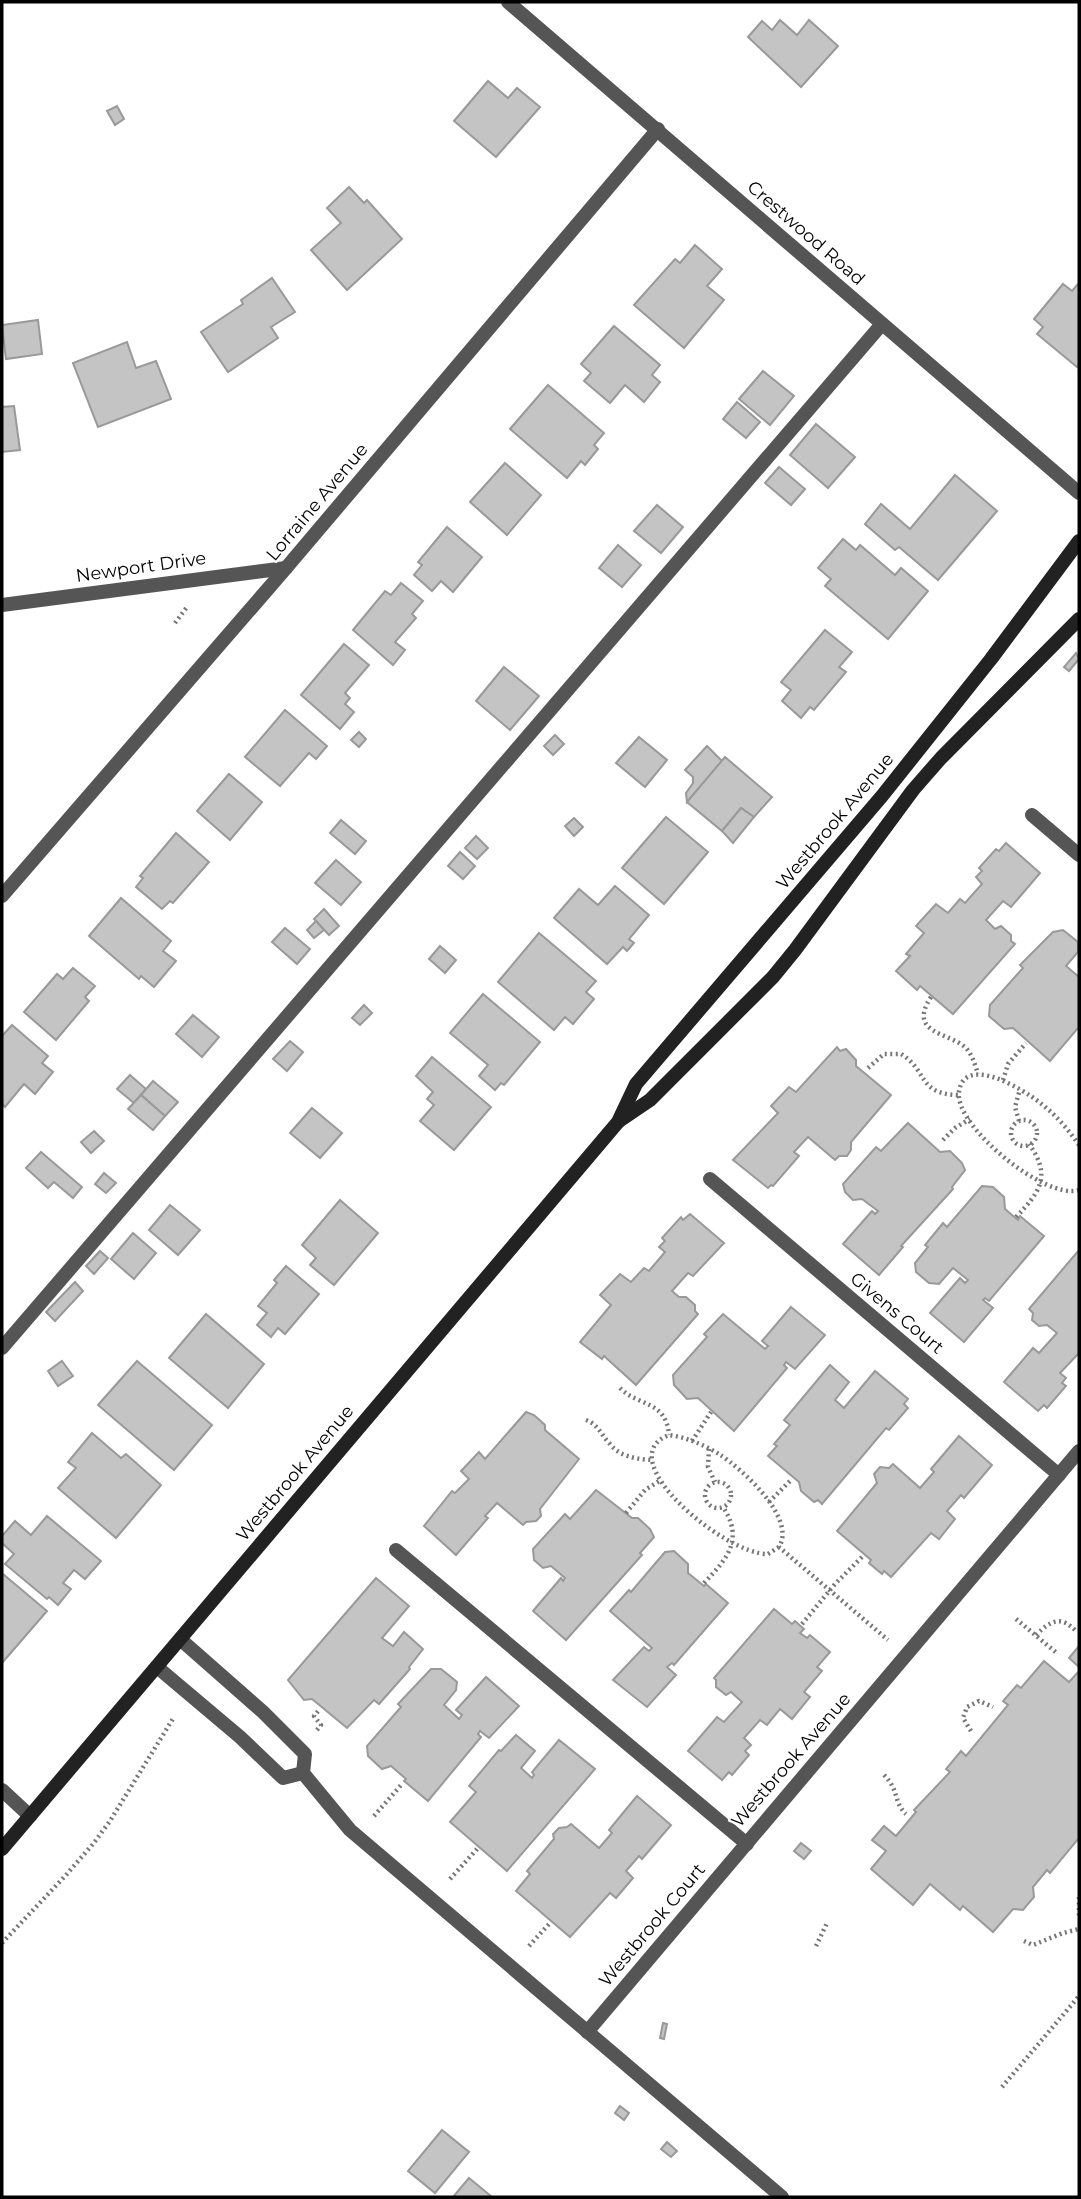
<svg xmlns="http://www.w3.org/2000/svg" width="1081" height="2199" font-family="Montserrat,sans-serif">
<rect width="100%" height="100%" fill="#fff"/>
<g fill="#c4c4c4" stroke="#999" stroke-width="2">
<polygon points="780,20 797,35 809,20 838,46 801,87 748,37 762,21 772,30"/>
<polygon points="488,81 508,98 517,88 540,107 496,157 454,121"/>
<polygon points="117,106 124,119 115,125 107,111"/>
<polygon points="349,187 364,203 367,200 402,239 347,290 311,250 341,223 327,208"/>
<polygon points="695,245 722,269 707,286 724,300 684,348 634,305 675,259 680,263"/>
<polygon points="272,278 295,312 271,327 278,338 228,372 201,332 243,304 241,300"/>
<polygon points="1079,283 1079,364 1077,367 1037,334 1043,327 1034,319 1063,284 1072,291"/>
<polygon points="38,320 42,354 6,359 2,325"/>
<polygon points="614,326 660,365 652,375 660,382 644,402 625,385 610,403 584,381 591,373 581,364"/>
<polygon points="127,342 136,368 156,361 171,399 98,427 73,363"/>
<polygon points="763,371 794,396 770,425 739,399"/>
<polygon points="548,385 604,433 594,445 598,449 585,465 581,461 567,478 510,429"/>
<polygon points="737,402 760,422 746,438 723,419"/>
<polygon points="14,406 20,450 2,452 2,407"/>
<polygon points="816,424 855,457 828,488 790,455"/>
<polygon points="505,463 541,495 507,535 470,502"/>
<polygon points="779,467 805,489 791,505 765,483"/>
<polygon points="955,475 997,511 938,580 899,547 895,550 865,524 881,504 910,529"/>
<polygon points="657,505 683,527 661,553 634,531"/>
<polygon points="447,527 482,557 453,592 441,581 432,591 414,575 422,565 418,562"/>
<polygon points="843,539 856,550 860,545 895,575 901,568 928,591 888,639 825,586 831,579 818,568"/>
<polygon points="618,545 641,565 622,587 599,568"/>
<polygon points="401,583 423,601 412,614 416,618 395,642 405,650 393,665 353,630 385,591 391,595"/>
<polygon points="825,630 852,652 839,667 846,672 814,710 810,707 801,718 782,701 791,690 781,682"/>
<polygon points="344,644 369,665 345,693 350,698 345,704 354,712 340,729 301,695"/>
<polygon points="1076,653 1079,659 1069,671 1064,667"/>
<polygon points="504,667 539,696 510,730 476,701"/>
<polygon points="285,710 327,746 316,759 309,753 280,786 245,757"/>
<polygon points="359,732 366,739 359,747 351,740"/>
<polygon points="555,735 564,744 553,755 544,746"/>
<polygon points="639,737 667,760 645,787 616,763"/>
<polygon points="707,746 722,761 687,802 686,793 693,783 693,777 685,770"/>
<polygon points="725,757 772,797 754,817 741,808 722,831 687,802"/>
<polygon points="229,774 262,802 230,840 197,811"/>
<polygon points="741,808 754,817 733,843 722,831"/>
<polygon points="666,817 708,852 664,904 622,868"/>
<polygon points="574,818 583,827 574,836 565,826"/>
<polygon points="341,820 366,841 355,854 330,833"/>
<polygon points="176,833 209,862 173,903 170,901 162,909 136,887 143,878 140,876"/>
<polygon points="476,836 488,848 477,859 465,848"/>
<polygon points="1006,843 1040,873 1011,907 1003,901 986,920 995,929 1001,926 1011,935 1011,941 1015,944 953,1014 920,986 917,990 896,971 910,956 906,954 924,933 916,926 936,904 948,913 960,899 965,903 982,884 976,877 982,871 979,868 996,849 999,851"/>
<polygon points="460,852 475,866 463,879 448,866"/>
<polygon points="336,860 361,882 341,905 315,883"/>
<polygon points="615,886 649,915 629,939 634,943 627,951 623,947 607,964 554,918 579,889 598,905"/>
<polygon points="121,898 171,941 163,951 176,961 154,987 141,976 139,979 89,936"/>
<polygon points="324,909 339,926 329,935 314,919"/>
<polygon points="316,921 324,930 314,938 307,930"/>
<polygon points="285,928 310,949 297,964 272,942"/>
<polygon points="1063,930 1078,942 1078,952 1066,966 1079,977 1079,1027 1050,1061 1013,1028 1004,1029 989,1016 990,1005 1023,968 1020,965 1053,932"/>
<polygon points="539,933 596,981 586,992 594,999 573,1024 565,1017 554,1030 498,982"/>
<polygon points="440,946 456,960 445,973 429,959"/>
<polygon points="73,968 95,986 85,997 89,1001 56,1040 24,1012 57,974 63,979"/>
<polygon points="483,994 540,1042 504,1085 501,1083 495,1090 479,1076 488,1065 450,1033"/>
<polygon points="364,1005 372,1013 360,1025 352,1018"/>
<polygon points="193,1015 219,1037 202,1057 176,1034"/>
<polygon points="12,1025 48,1056 42,1063 53,1072 35,1094 24,1084 5,1107 2,1104 2,1036"/>
<polygon points="290,1041 303,1052 287,1071 273,1059"/>
<polygon points="837,1047 840,1051 846,1049 856,1060 856,1066 891,1095 851,1142 851,1150 847,1156 839,1156 835,1160 808,1137 794,1152 799,1156 773,1186 771,1185 768,1188 733,1160 778,1113 771,1106 789,1087 796,1092"/>
<polygon points="432,1057 491,1107 454,1150 420,1121 434,1105 427,1099 433,1092 416,1076"/>
<polygon points="130,1075 146,1089 134,1103 117,1089"/>
<polygon points="153,1081 178,1102 165,1116 141,1095"/>
<polygon points="141,1095 165,1116 153,1130 128,1109"/>
<polygon points="312,1108 342,1133 320,1158 290,1133"/>
<polygon points="908,1123 940,1152 950,1151 962,1163 965,1170 952,1187 953,1189 901,1246 903,1247 879,1275 843,1244 872,1211 875,1214 878,1211 862,1199 853,1200 845,1192 843,1184 876,1147 881,1151"/>
<polygon points="94,1131 104,1141 91,1153 81,1142"/>
<polygon points="41,1152 82,1187 73,1198 54,1182 48,1188 26,1168"/>
<polygon points="104,1173 116,1183 106,1193 95,1184"/>
<polygon points="982,1186 993,1187 1004,1197 1005,1209 1018,1220 1020,1216 1044,1236 989,1301 985,1298 983,1300 993,1308 964,1342 930,1313 960,1278 965,1283 968,1280 953,1268 939,1284 929,1283 916,1272 915,1263 928,1247 925,1245 943,1223 947,1227"/>
<polygon points="340,1200 378,1233 334,1285 310,1265 316,1258 302,1245"/>
<polygon points="170,1205 200,1230 178,1255 149,1230"/>
<polygon points="690,1214 724,1243 693,1276 688,1273 672,1291 679,1297 686,1297 695,1305 695,1311 698,1314 636,1385 604,1356 602,1359 580,1342 611,1305 600,1295 620,1274 631,1282 644,1268 649,1271 665,1252 659,1247 665,1241 662,1238 681,1217 683,1220"/>
<polygon points="133,1233 156,1253 134,1279 111,1259"/>
<polygon points="1079,1250 1079,1353 1060,1373 1066,1378 1062,1383 1066,1386 1047,1408 1044,1405 1038,1411 1004,1382 1033,1348 1039,1353 1057,1333 1047,1325 1039,1326 1032,1320 1033,1313 1029,1309"/>
<polygon points="100,1251 108,1258 94,1274 86,1266"/>
<polygon points="286,1266 319,1294 285,1334 278,1328 271,1337 257,1325 267,1313 258,1306 277,1283 274,1280"/>
<polygon points="75,1282 83,1291 55,1321 46,1312"/>
<polygon points="791,1307 825,1335 795,1369 786,1362 784,1365 787,1368 734,1431 698,1398 687,1399 674,1385 673,1375 707,1337 704,1334 723,1314 765,1349 768,1346 762,1341"/>
<polygon points="206,1314 264,1364 228,1408 169,1358"/>
<polygon points="62,1361 73,1376 58,1386 48,1371"/>
<polygon points="137,1361 212,1425 174,1470 98,1405"/>
<polygon points="830,1365 849,1382 835,1400 844,1408 875,1371 908,1399 904,1404 908,1408 889,1430 886,1428 822,1504 818,1500 814,1502 801,1491 799,1482 768,1456 777,1446 774,1444 790,1425 784,1420"/>
<polygon points="526,1412 534,1415 545,1425 545,1430 579,1459 540,1509 541,1516 536,1521 526,1522 523,1525 497,1503 485,1516 488,1518 456,1555 424,1526 452,1491 455,1493 469,1479 461,1471 479,1452 485,1459"/>
<polygon points="92,1433 121,1458 126,1454 161,1485 116,1538 58,1488 76,1468 68,1462"/>
<polygon points="959,1436 992,1465 964,1498 961,1495 947,1511 955,1519 939,1539 931,1533 891,1577 884,1571 882,1574 869,1563 871,1560 837,1531 877,1483 874,1474 880,1467 889,1468 893,1464 920,1488 934,1472 931,1469"/>
<polygon points="596,1490 632,1518 638,1518 650,1529 654,1537 640,1553 642,1555 566,1640 533,1611 561,1578 563,1581 565,1578 551,1566 543,1568 534,1560 533,1549 565,1514 570,1519"/>
<polygon points="47,1516 101,1561 85,1579 74,1570 63,1583 71,1589 58,1605 49,1597 47,1599 5,1564 14,1554 2,1543 2,1536 15,1521 31,1535"/>
<polygon points="674,1551 688,1564 688,1573 704,1586 706,1584 728,1603 674,1665 672,1663 667,1667 676,1675 647,1707 613,1680 644,1647 649,1651 652,1648 610,1611 629,1590 631,1592 665,1552"/>
<polygon points="3,1574 47,1611 2,1663 2,1575"/>
<polygon points="376,1578 409,1606 382,1638 393,1646 404,1632 423,1649 409,1667 410,1669 379,1704 374,1700 347,1728 312,1699 304,1700 288,1680"/>
<polygon points="774,1609 792,1624 795,1621 804,1629 800,1633 807,1638 810,1635 830,1652 817,1667 822,1671 804,1692 810,1697 792,1719 780,1709 767,1725 760,1720 744,1738 751,1745 745,1751 749,1755 732,1775 729,1772 722,1780 688,1751 717,1717 724,1722 742,1702 731,1692 726,1695 716,1687 716,1680 714,1678"/>
<polygon points="1079,1646 1079,1667 1069,1658"/>
<polygon points="1044,1661 1069,1682 1079,1671 1079,1838 1050,1873 1047,1870 1033,1887 1034,1897 1023,1910 1013,1909 993,1932 963,1906 960,1910 930,1884 913,1905 871,1869 886,1851 872,1840 884,1826 896,1836 916,1812 914,1810 950,1772 946,1769 961,1751 966,1756 1008,1705 1003,1701 1017,1685 1021,1688"/>
<polygon points="431,1669 441,1669 457,1682 456,1690 444,1705 459,1719 462,1715 456,1710 486,1677 519,1706 489,1738 480,1731 478,1734 481,1737 428,1801 404,1781 406,1779 391,1766 382,1769 368,1756 367,1746 401,1707 398,1704"/>
<polygon points="516,1735 535,1751 521,1768 532,1778 534,1775 532,1772 559,1740 595,1769 507,1871 450,1822 476,1792 469,1786 499,1750 501,1751"/>
<polygon points="637,1796 671,1825 642,1859 639,1856 626,1871 633,1878 616,1898 610,1893 570,1937 516,1891 530,1874 527,1871 554,1839 553,1834 559,1828 567,1827 571,1824 599,1848 612,1833 609,1830"/>
<polygon points="801,1843 811,1851 804,1859 794,1851"/>
<polygon points="663,2023 667,2024 664,2039 660,2038"/>
<polygon points="620,2106 629,2113 624,2120 615,2113"/>
<polygon points="442,2130 469,2152 435,2193 408,2171"/>
<polygon points="667,2142 677,2151 671,2157 661,2149"/>
<polygon points="469,2178 492,2197 453,2197"/>
</g>
<g fill="none" stroke-linecap="round" stroke-linejoin="round">
<g stroke="#777" stroke-width="4.5" stroke-dasharray="2 3.5" stroke-linecap="butt">
<polyline points="175,623 187,607"/>
<path d="M931,997c-24,37 18,35 35,51 7,8 9,17 12,26"/>
<path d="M868,1068l16,-14h17c27,16 16,40 57,41"/>
<polyline points="1003,1080 1008,1064 1026,1043"/>
<circle cx="1024" cy="1133" r="13"/>
<polyline points="1019,1121 1015,1107 1020,1089"/>
<polyline points="943,1140 955,1128 970,1119"/>
<path d="M1079,1145c-11,-16 -24,-31 -40,-43 -15,-12 -75,-49 -80,-10 -5,34 87,109 120,98"/>
<path d="M1016,1217c24,-25 36,-41 13,-73"/>
<path d="M620,1388c19,19 46,12 49,47"/>
<path d="M586,1420c13,5 15,15 24,24 10,13 27,15 42,16"/>
<polyline points="692,1441 711,1412"/>
<polyline points="709,1449 708,1467 715,1482"/>
<circle cx="718" cy="1495" r="13"/>
<polyline points="769,1502 792,1479"/>
<polyline points="626,1513 645,1490 661,1480"/>
<path d="M779,1547l-11,7c-43,1 -160,-96 -99,-119 17,2 35,10 50,19 23,15 78,64 60,93l109,93"/>
<path d="M704,1583c24,-25 40,-44 19,-76"/>
<polyline points="1016,1619 1058,1654"/>
<polyline points="802,1624 835,1584 863,1556"/>
<path d="M1036,1635c15,-15 25,-20 41,-3"/>
<polyline points="317,1730 321,1725 314,1716 319,1710"/>
<polyline points="971,1731 963,1718 967,1707 979,1701 993,1707"/>
<path d="M884,1775c16,16 9,27 22,39"/>
<polyline points="374,1816 402,1784"/>
<polyline points="450,1879 477,1849"/>
<polyline points="1079,1897 1079,1919"/>
<polyline points="1024,1941 1033,1945 1063,1933 1079,1929"/>
<polyline points="2,1943 66,1875 93,1844 110,1821 174,1717"/>
<polyline points="529,1946 549,1924"/>
<polyline points="816,1946 827,1923"/>
<polyline points="1002,2087 1079,1996"/>
</g>
<polyline stroke="#555" stroke-width="14" points="2,1348 882,324"/>
<g stroke="#555" stroke-width="14">
<polyline points="508,2 1079,493"/>
<polyline points="2,605 286,568"/>
<polyline points="1032,815 1079,855"/>
<polyline points="2,896 286,568 658,129"/>
<polyline points="710,1179 1059,1475"/>
<polyline points="396,1550 747,1844"/>
<polyline points="180,1639 263,1712 305,1754 303,1773 350,1830 782,2197"/>
<polyline points="157,1667 240,1737 283,1778 303,1773"/>
<polyline points="2,1790 30,1816"/>
<polyline points="587,2032 1079,1451"/>
</g>
<g stroke="#222" stroke-width="14">
<polyline points="619,1121 650,1100 773,977 795,950 913,790 941,758 1079,619"/>
<polyline points="2,1849 618,1122 636,1084 882,796 991,659 1079,541"/>
</g>
</g>
<g text-anchor="middle" dominant-baseline="central" stroke-width="5" stroke-linejoin="round" paint-order="stroke">
<g font-size="18" fill="#000" stroke="#fff">
<text transform="translate(806 233) rotate(41)">Crestwood Road</text>
<text transform="translate(317 502) rotate(-50)">Lorraine Avenue</text>
<text transform="translate(141 567) rotate(-8)">Newport Drive</text>
<text transform="translate(835 821) rotate(-50)">Westbrook Avenue</text>
<text transform="translate(897 1313) rotate(40)">Givens Court</text>
<text transform="translate(295 1473) rotate(-50)">Westbrook Avenue</text>
<text transform="translate(791 1760) rotate(-49)">Westbrook Avenue</text>
<text transform="translate(652 1925) rotate(-50)">Westbrook Court</text>
</g>
</g>
<rect width="1081" height="2199" fill="none" stroke="#000000" stroke-width="7"/>
</svg>
